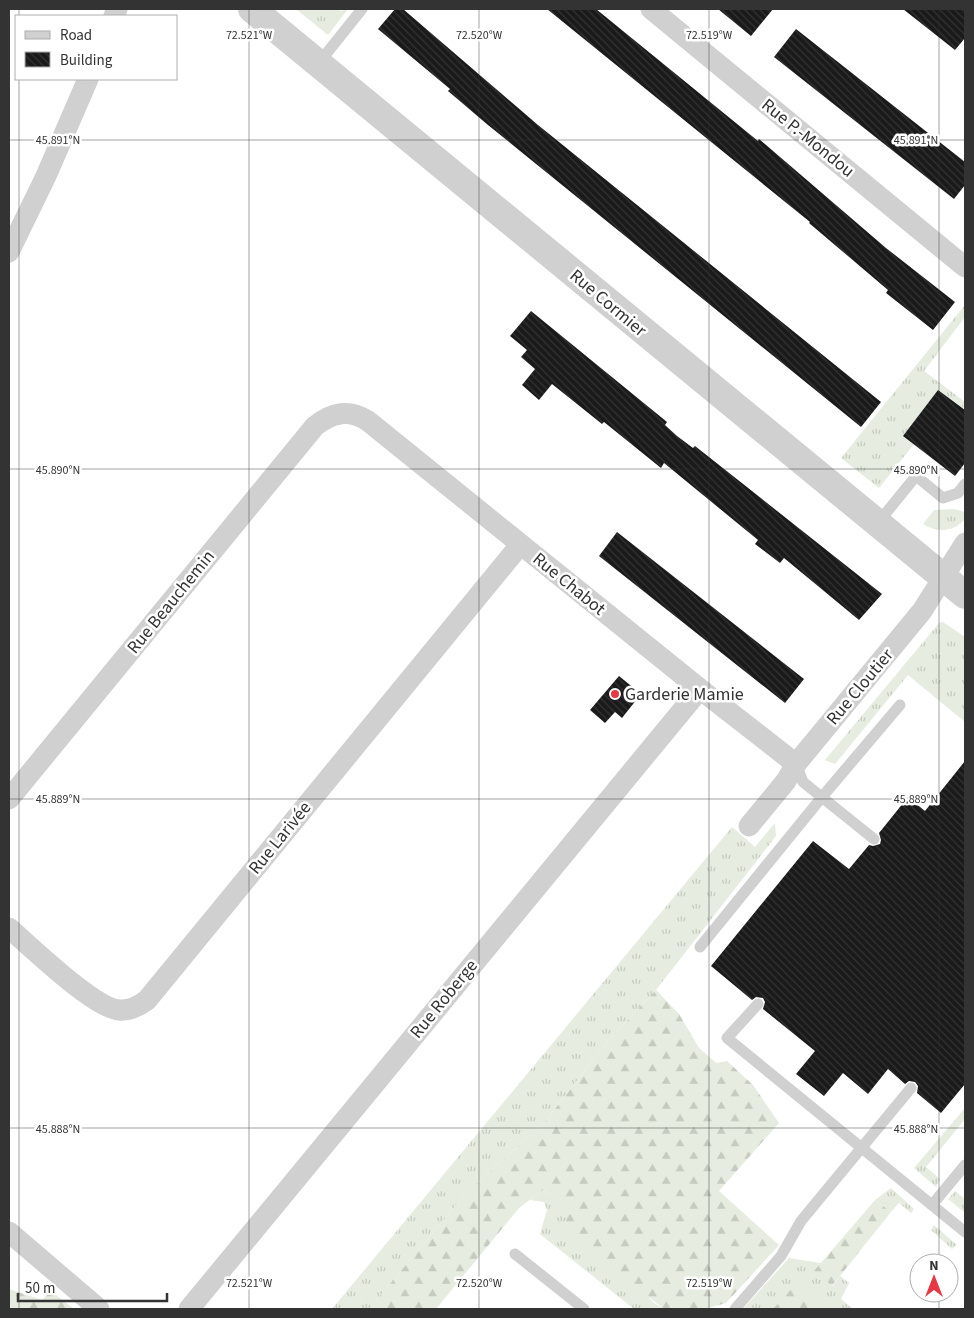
<svg xmlns="http://www.w3.org/2000/svg" width="974" height="1318" font-family="'Source Sans 3',sans-serif">
<defs>
<pattern id="grass-tufts" width="24" height="20" patternUnits="userSpaceOnUse" patternTransform="scale(1.25)"><rect width="24" height="20" fill="#e6ecdf"/><path d="M3 7l-1-3M5 7V3M7 7l1-3M15 17l-1-3M17 17v-4M19 17l1-3" fill="none" stroke="#c6cbc0"/></pattern>
<pattern id="forest-firs" width="22" height="20" patternUnits="userSpaceOnUse" patternTransform="scale(1.25)"><rect width="22" height="20" fill="#e6ecdf"/><path d="M5 1l3.5 6h-7zM16 11l3.5 6h-7z" fill="#c6cbc0"/></pattern>
<pattern id="building-back-hatch" width="6" height="6" patternUnits="userSpaceOnUse" patternTransform="scale(1.25)"><rect width="6" height="6" fill="#1a1a1a"/><path d="M-1 5l2 2M0 0l6 6M5-1l2 2" fill="none" stroke="#333"/></pattern>
</defs>
<rect width="100%" height="100%" fill="#fff"/>
<g fill="url(#grass-tufts)">
<polygon points="296,9 340,9 340,11 348,9 328,35"/>
<polygon points="965,305 965,317 924,371 965,402 963,408 938,390 903,436 914,444 879,488 841,458"/>
<path d="M954,509l11,3v7c-11,13 -28,14 -42,5l11,-14z"/>
<polygon points="943,622 965,637 965,722 908,675 835,764 825,760 939,623"/>
<polygon points="775,823 776,836 656,990 608,1041 544,1123 467,1192 369,1309 332,1309 732,827 755,847"/>
<polygon points="965,1108 965,1119 926,1167 940,1179 936,1187 914,1168"/>
<polygon points="891,1188 914,1209 911,1213 899,1203 891,1212 875,1200"/>
<polygon points="543,1190 561,1199 567,1213 654,1303 664,1309 634,1309 540,1234 547,1210 544,1202 530,1200"/>
<polygon points="955,1191 965,1199 965,1213 948,1199"/>
<polygon points="934,1225 957,1245 952,1249 931,1230"/>
<polygon points="789,1258 821,1263 815,1271 833,1286 840,1276 849,1283 841,1299 853,1309 827,1309 797,1284 773,1309 743,1309"/>
</g>
<g fill="url(#forest-firs)">
<path d="M656,990l23,24 20,34 17,15 11,-2 26,24 26,38 -60,68 60,54 -53,58 -21,6h-41l-98,-76c1,-26 1,-32 -23,-43l-24,18 -83,101h-67l98,-117 77,-69 64,-82z"/>
<polygon points="875,1200 891,1212 832,1286 814,1271"/>
<polygon points="797,1283 827,1309 773,1309"/>
<polygon points="9,1289 42,1300 51,1291 74,1309 9,1309"/>
</g>
<g fill="url(#building-back-hatch)">
<polygon points="395,9 403,9 538,125 881,402 861,427 488,125 448,91 450,89 378,29"/>
<polygon points="547,9 596,9 758,141 759,139 886,248 955,302 933,330 886,293 888,290 809,223 810,222"/>
<polygon points="718,9 773,9 751,36"/>
<polygon points="903,9 965,9 965,38 955,50"/>
<polygon points="796,29 965,162 965,185 954,199 774,57"/>
<polygon points="531,311 667,422 665,425 677,436 693,448 695,446 882,594 859,620 784,558 780,563 755,544 758,540 664,463 661,468 604,422 602,424 552,384 539,400 522,385 535,369 521,357 527,350 510,336"/>
<polygon points="938,390 965,410 965,463 955,476 903,436"/>
<polygon points="617,532 804,679 785,703 599,556"/>
<polygon points="619,676 641,694 622,718 615,712 605,723 590,710"/>
<polygon points="965,761 965,1084 941,1113 917,1093 918,1086 915,1082 909,1081 905,1084 888,1069 868,1094 843,1073 824,1096 796,1074 815,1051 763,1009 765,1002 763,998 756,997 752,1000 711,966 813,841 849,869 869,845 873,846 880,844 881,840 879,833 908,797 925,811"/>
</g>
<g fill="none" stroke-linecap="round" stroke-linejoin="round">
<g stroke="#d0d0d0" stroke-width="11">
<polyline points="318,64 362,9"/>
<polyline points="877,524 916,476 943,498 958,493 965,484"/>
<polyline points="796,764 803,782 874,839"/>
<polyline points="700,947 822,797 900,705"/>
<polyline points="758,1004 727,1038 965,1232"/>
<polyline points="932,1205 965,1165"/>
<polyline points="515,1254 584,1309"/>
<polyline points="735,1309 781,1256 801,1221 911,1088"/>
</g>
<g stroke="#d0d0d0" stroke-width="21">
<polyline points="651,9 965,267"/>
<polyline points="114,16 117,9"/>
<polyline points="9,252 46,176 88,79"/>
<path d="M9,799l306,-373c18,-14 34,-17 53,-5l332,268 96,75"/>
<polyline points="749,826 786,781 796,764 922,611 965,543"/>
<path d="M9,928c22,19 85,80 110,82 10,1 20,-4 28,-10l373,-455"/>
<polyline points="9,1232 99,1309"/>
<polyline points="189,1309 700,689"/>
</g>
<polyline stroke="#d0d0d0" stroke-width="28" points="252,9 965,595"/>
</g>
<path fill="none" stroke="#333" stroke-width="1" stroke-opacity="0.45" d="M19,9v7M249,9v1300M479,9v1300M709,9v1300M939,9v1254M19,79v1230M9,140h956M9,469h956M9,799h956M9,1128h956M939,1293v16"/>
<circle fill="#e63946" stroke="#fff" stroke-width="2" cx="615" cy="694" r="5"/>
<g text-anchor="middle" dominant-baseline="central" stroke-width="5" stroke-linejoin="round" paint-order="stroke">
<g font-size="18" fill="#333" stroke="#fff">
<text transform="translate(808 138) rotate(39)">Rue P.-Mondou</text>
<text transform="translate(608 303) rotate(40)">Rue Cormier</text>
<text transform="translate(569 584) rotate(39)">Rue Chabot</text>
<text transform="translate(171 602) rotate(-51)">Rue Beauchemin</text>
<text transform="translate(860 687) rotate(-50)">Rue Cloutier</text>
<text transform="translate(280 838) rotate(-51)">Rue Larivée</text>
<text transform="translate(444 999) rotate(-51)">Rue Roberge</text>
</g>
<g font-size="18" fill="#333" stroke="#fff" text-anchor="start">
<text x="625" y="694">Garderie Mamie</text>
</g>
</g>
<g font-size="12" text-anchor="middle" fill="#333" stroke="#fff" stroke-width="5" stroke-linejoin="round" paint-order="stroke">
<text x="249" y="39">72.521°W</text>
<text x="479" y="39">72.520°W</text>
<text x="709" y="39">72.519°W</text>
<text x="58" y="144">45.891°N</text>
<text x="916" y="144">45.891°N</text>
<text x="58" y="474">45.890°N</text>
<text x="916" y="474">45.890°N</text>
<text x="58" y="803">45.889°N</text>
<text x="916" y="803">45.889°N</text>
<text x="58" y="1133">45.888°N</text>
<text x="916" y="1133">45.888°N</text>
<text x="249" y="1287">72.521°W</text>
<text x="479" y="1287">72.520°W</text>
<text x="709" y="1287">72.519°W</text>
</g>
<rect width="974" height="1318" fill="none" stroke="#333333" stroke-width="20"/>
<rect x="15" y="15" width="162" height="65" fill="#ffffff" stroke="#adadad"/>
<rect x="25" y="31" width="25" height="8" fill="#d0d0d0" stroke="#adadad"/>
<text x="60" y="40" font-size="15" fill="#333333">Road</text>
<rect x="25" y="52" width="25" height="15" fill="url(#building-back-hatch)" stroke="#adadad"/>
<text x="60" y="65" font-size="15" fill="#333333">Building</text>
<g transform="translate(934 1278)"><circle r="24" fill="#ffffff" stroke="#adadad"/>
<path d="M0-4L9 19L0 12L-9 19Z" fill="#e63946"/>
<text y="-8" font-size="14" font-weight="bold" text-anchor="middle" fill="#333333">N</text>
</g>
<path d="M18 1293v8h149v-8" fill="none" stroke="#333333" stroke-width="2.5"/>
<text x="25" y="1293" font-size="15" fill="#333333" stroke="#ffffff" stroke-width="4" paint-order="stroke">50 m</text>
</svg>
